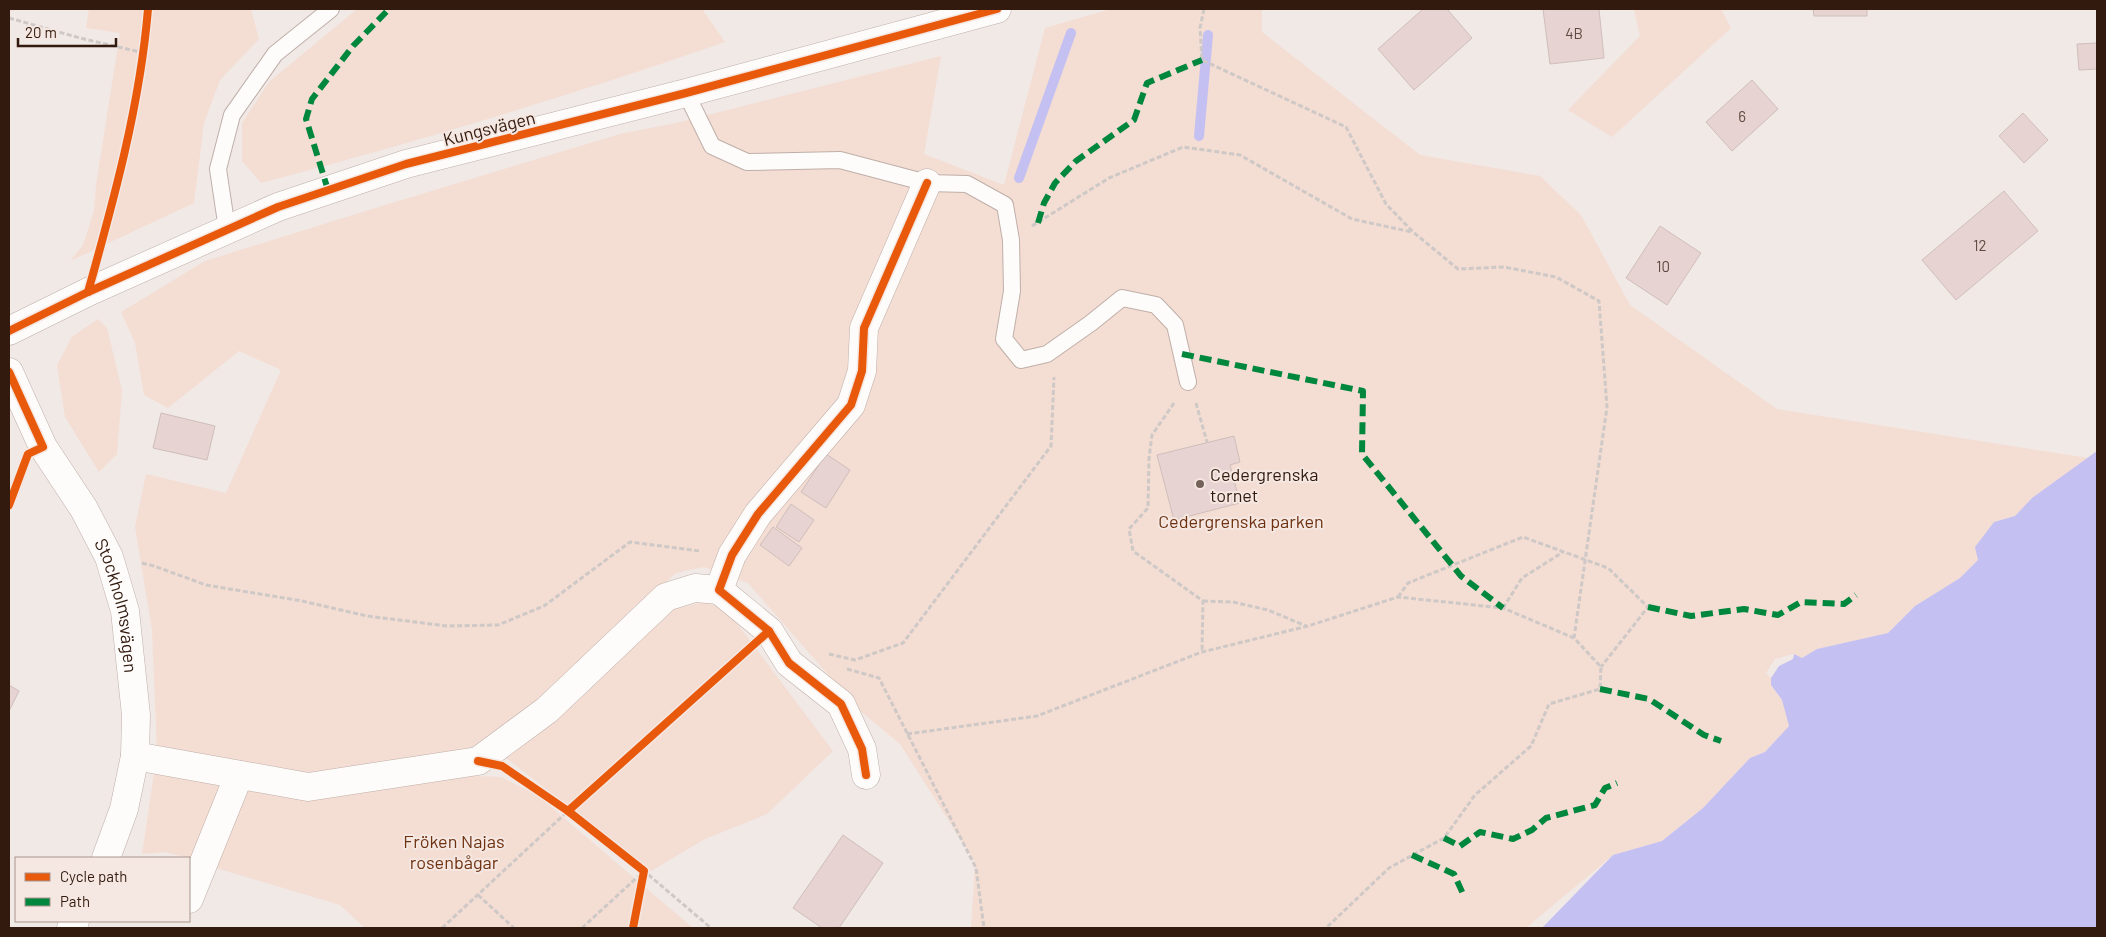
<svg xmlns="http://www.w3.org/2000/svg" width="2106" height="937" font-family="Barlow,sans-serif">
<rect width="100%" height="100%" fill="#f1e9e6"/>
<g fill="#f4ddd3">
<polygon points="89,9 251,9 259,39 220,80 204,123 194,203 70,261 83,245 94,211 96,185 120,33 86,28"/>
<path d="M357,9h345l23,33c-153,53 -308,100 -464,141l-19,-22v-38l27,-41z"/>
<polygon points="1111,9 1262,9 1262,32 1420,155 1540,176 1581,215 1630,305 1777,409 2088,458 2032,498 2015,516 1994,522 1978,560 1960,578 1915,606 1888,633 1817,649 1802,658 1793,654 1775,659 1766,673 1771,678 1771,685 1782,700 1789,726 1765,752 1750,758 1703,808 1662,841 1613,855 1526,928 971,928 975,862 900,744 859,710 748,583 704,567 676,573 504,730 464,751 313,796 448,775 501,777 537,795 693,928 365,928 340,905 189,860 189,858 164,852 142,854 157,753 152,630 135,527 146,474 226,493 281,370 239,351 168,408 144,395 135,343 121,312 205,261 372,209 620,134 676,123 941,56 924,154 1004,185 1045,28"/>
<polygon points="1634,9 1721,9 1731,28 1612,137 1568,110 1640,36"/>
<polygon points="98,319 107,328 122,390 117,454 99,472 65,417 57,365 72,337"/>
<polygon points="704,602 727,610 833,751 767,814 705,839 651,871 505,757 666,611"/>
</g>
<polygon fill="#c4c0f2" points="2097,451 2097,928 1542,928 1613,855 1662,841 1703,808 1750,758 1765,752 1789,726 1782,700 1771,685 1771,678 1779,666 1793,659 1794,654 1802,658 1817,649 1888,633 1915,606 1960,578 1978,560 1975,547 1994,522 2015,516 2032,498"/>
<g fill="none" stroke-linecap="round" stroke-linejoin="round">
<g stroke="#c4c0f2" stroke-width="10">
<polyline points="1199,136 1208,35"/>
<polyline points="1019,178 1071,33"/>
</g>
</g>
<g fill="#e7d3d1" stroke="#cfbebb">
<polygon points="1423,9 1447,9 1472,38 1414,90 1378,49"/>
<polygon points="1543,9 1599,9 1604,58 1550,64"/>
<polygon points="1813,9 1867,9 1867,16 1814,16"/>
<polygon points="2097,43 2097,69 2079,70 2077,44"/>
<polygon points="1752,80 1778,109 1732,151 1706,122"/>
<polygon points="2023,113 2048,140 2024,163 1999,136"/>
<polygon points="2004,191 2038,231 1956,300 1922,260"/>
<polygon points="1660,226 1701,253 1667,305 1626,278"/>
<polygon points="161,413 215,426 207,460 153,448"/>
<polygon points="1234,436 1240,462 1230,465 1240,503 1174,520 1157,455"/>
<polygon points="826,454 850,470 826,508 801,492"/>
<polygon points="791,504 814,520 799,542 776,527"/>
<polygon points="773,527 802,548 789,566 760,545"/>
<polygon points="9,685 19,691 9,711"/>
<polygon points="843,835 883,863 839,928 822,928 793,908"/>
</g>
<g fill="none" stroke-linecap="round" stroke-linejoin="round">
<defs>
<g id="lane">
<polyline points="686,93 712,146 747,162 840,160 927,183 967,184 1005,205 1011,240 1012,291 1004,339 1021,360 1047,354 1091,323 1122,298 1156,305 1175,325 1188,382"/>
<polyline points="227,229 218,169 232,115 275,54 331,9"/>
</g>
<g id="street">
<polyline points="9,331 88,292 278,207 406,164 686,93 997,9"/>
<polyline points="135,756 308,787 478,761 547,710 666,597 695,588 719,590"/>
<polyline points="866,775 862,749 841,704 789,663 769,631 719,590 732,555 758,514 851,405 862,371 864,328 927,183"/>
<polyline points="189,899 239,775"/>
</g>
<g id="secondary">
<path id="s1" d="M9,372l34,75 41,62 25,48 16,54 11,104 -1,41 -11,53 -18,49"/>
<polyline points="71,928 75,921"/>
</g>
</defs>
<use href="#lane" stroke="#bfafa8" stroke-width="18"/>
<use href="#street" stroke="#bfafa8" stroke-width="29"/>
<use href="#secondary" stroke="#bfafa8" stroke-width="29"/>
<g stroke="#cec8c6" stroke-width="3" stroke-dasharray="5 2.5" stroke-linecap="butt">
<polyline points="1204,9 1200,28 1202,60 1346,127 1386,204 1413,232 1458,269 1504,267 1556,277 1599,301 1607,407 1574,638"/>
<polyline points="9,18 80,38 144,53"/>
<polyline points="1032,226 1109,178 1183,147 1240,155 1352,219 1412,232"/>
<polyline points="1174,403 1152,435 1149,458 1148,508 1129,529 1133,551 1203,601 1202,652"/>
<polyline points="1196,403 1207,442"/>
<polyline points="142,563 154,566 206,585 302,601 367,616 447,626 498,625 544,606 630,542 700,551"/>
<polyline points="1398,597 1408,583 1523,537 1608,568 1648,607 1601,667"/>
<polyline points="1203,601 1233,602 1268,610 1306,626"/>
<polyline points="1503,608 1522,578 1563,552"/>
<polyline points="829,654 855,660 903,643 1051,446 1054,377"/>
<polyline points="847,669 879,678 976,868 984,928"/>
<polyline points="907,734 1037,716 1202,652 1308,626 1398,597 1503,608 1574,638 1601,667 1600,689 1549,704 1531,746 1475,795 1444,838 1389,868 1326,928"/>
<polyline points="478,895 514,928"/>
<polyline points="442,928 568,811"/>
<polyline points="582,928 644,871 711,928"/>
</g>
<use href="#lane" stroke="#fdfcfb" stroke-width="16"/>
<use href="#street" stroke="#fdfcfb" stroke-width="28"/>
<use href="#secondary" stroke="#fdfcfb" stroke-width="28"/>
<g stroke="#00873e" stroke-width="6" stroke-dasharray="12 6" stroke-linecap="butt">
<polyline points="328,190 306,119 312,99 353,46 389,9"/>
<polyline points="1038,223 1044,203 1055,183 1076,161 1134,120 1147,83 1202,60"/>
<polyline points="1182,354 1363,391 1362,454 1461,576 1503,608"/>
<polyline points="1648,607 1691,616 1744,609 1778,615 1801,602 1844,604 1856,595"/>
<polyline points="1600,689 1649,699 1704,735 1721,741"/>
<polyline points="1444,838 1460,846 1480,832 1513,839 1532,830 1546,818 1595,805 1605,788 1617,783"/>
<polyline points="1412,855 1454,874 1464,896"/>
</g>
<defs>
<g id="cycleway">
<path d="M88,292c26,-93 52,-187 60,-283"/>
<polyline points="9,331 88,292 278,207 406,164 686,93 997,9"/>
<polyline points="9,372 43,447 28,454 9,505"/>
<polyline points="478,761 502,766 568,811 644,871 633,928"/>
<polyline points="866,775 862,749 841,704 789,663 769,631 719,590 732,555 758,514 851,405 862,371 864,328 927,183"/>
<polyline points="568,811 769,631"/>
</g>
</defs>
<use href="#cycleway" stroke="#f5e7e1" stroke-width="11"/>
<use href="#cycleway" stroke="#e8590c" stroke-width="8"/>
</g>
<circle fill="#75625a" stroke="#f5e7e1" stroke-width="2" cx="1200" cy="484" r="5"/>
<g text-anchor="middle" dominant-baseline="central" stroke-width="4" stroke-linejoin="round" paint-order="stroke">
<g font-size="15" fill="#5f483f">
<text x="1574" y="33">4B</text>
<text x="1742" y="116">6</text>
<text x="1980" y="245">12</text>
<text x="1663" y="266">10</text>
</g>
<g font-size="18" fill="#321a0e" stroke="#f5e7e1">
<text transform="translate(489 128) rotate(-14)">Kungsvägen</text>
<text stroke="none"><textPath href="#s1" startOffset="260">Stockholmsvägen</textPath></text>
</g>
<g font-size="18" fill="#321a0e" stroke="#f5e7e1" text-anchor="start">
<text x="1210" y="474">Cedergrenska<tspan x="1210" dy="21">tornet</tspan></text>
</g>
<g font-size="18" fill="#6e3212" stroke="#f5e7e1">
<text x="1241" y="521">Cedergrenska parken</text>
<text x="454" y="841">Fröken Najas<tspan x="454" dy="21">rosenbågar</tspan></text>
</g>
</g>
<rect width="2106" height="937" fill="none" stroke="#321a0e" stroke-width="20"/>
<rect x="15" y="857" width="175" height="65" fill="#f5e7e1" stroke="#a7958d"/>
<rect x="25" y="873" width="25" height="8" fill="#e8590c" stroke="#a7958d"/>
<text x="60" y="882" font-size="15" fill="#321a0e">Cycle path</text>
<rect x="25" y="898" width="25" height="8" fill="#00873e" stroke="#a7958d"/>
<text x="60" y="907" font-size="15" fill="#321a0e">Path</text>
<path d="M18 38v8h98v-8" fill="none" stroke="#321a0e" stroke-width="2.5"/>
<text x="25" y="38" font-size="15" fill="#321a0e" stroke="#f5e7e1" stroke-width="4" paint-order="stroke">20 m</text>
</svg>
